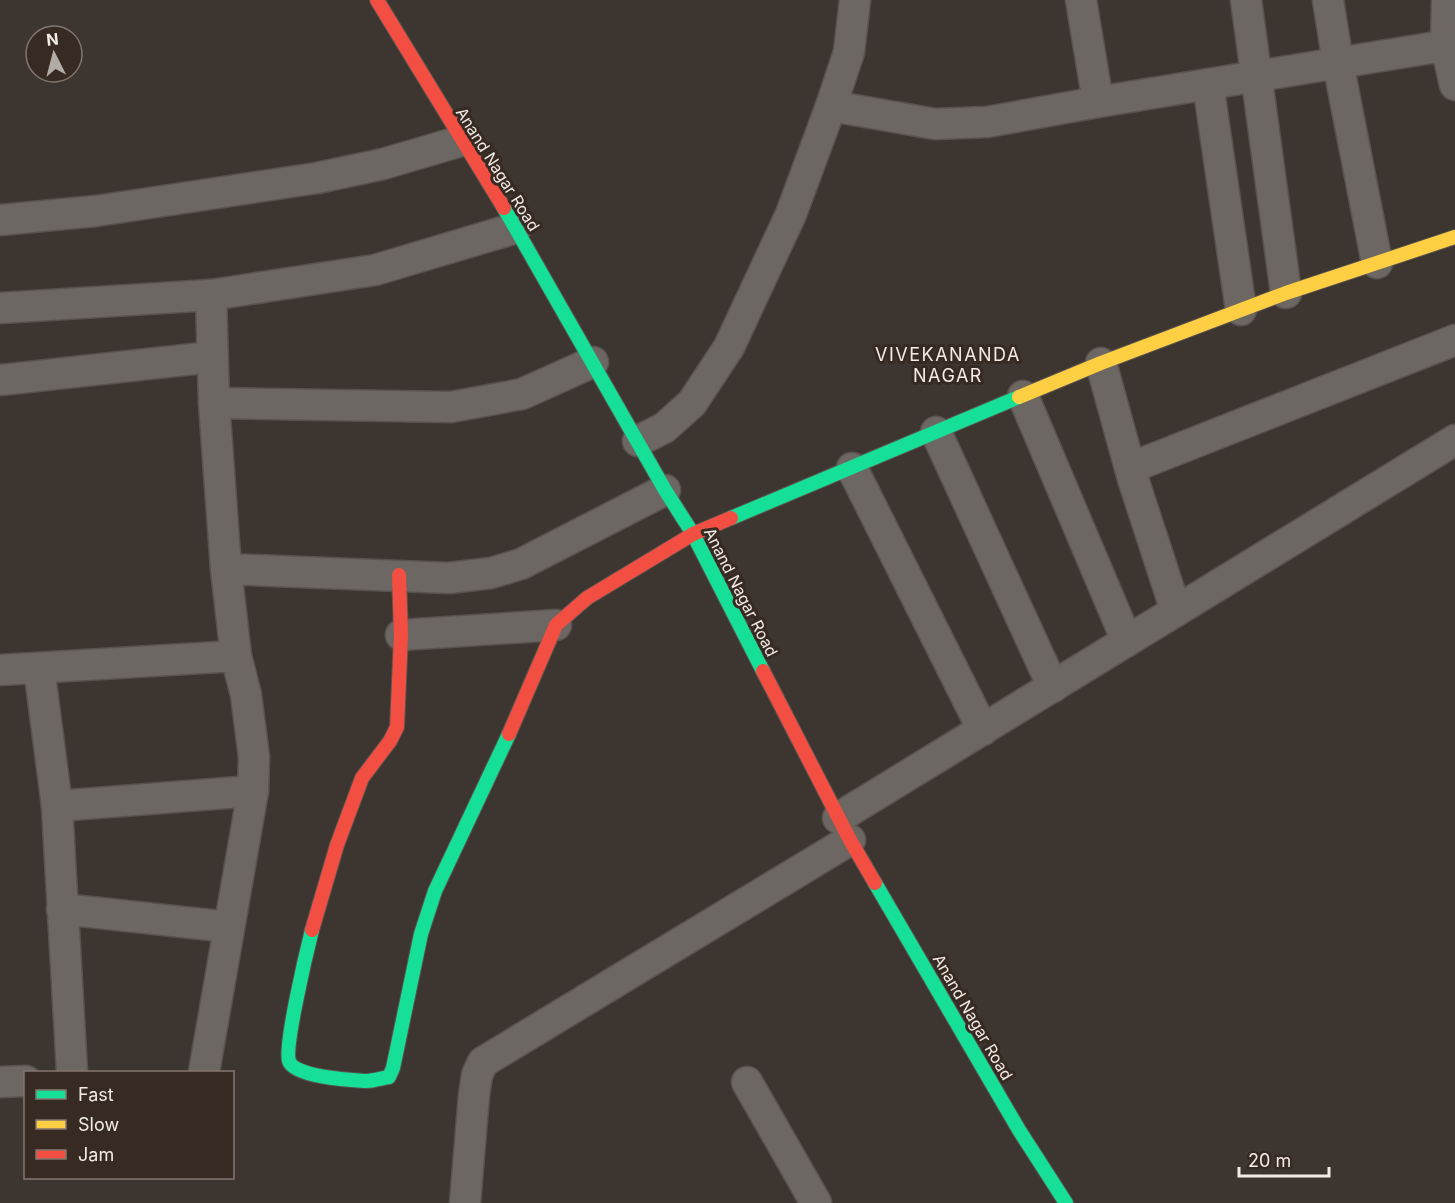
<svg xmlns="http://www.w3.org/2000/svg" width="1455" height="1203" font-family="Inter,sans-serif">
<rect width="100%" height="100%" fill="#3c3530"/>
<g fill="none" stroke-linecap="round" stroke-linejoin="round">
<defs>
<g id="street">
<polyline points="1081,0 1098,102"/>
<polyline points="1246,0 1286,293"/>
<polyline points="1328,0 1338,63 1377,263"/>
<polyline points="1447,0 1446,46 1455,85"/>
<polyline points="1208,84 1241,310"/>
<polyline points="831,106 935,124 987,122 1098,102 1455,44"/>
<polyline points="0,220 96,211 317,178 383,164 461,141"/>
<polyline points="0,308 211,295 375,270 516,228"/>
<polyline points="1101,363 1133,479 1176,611"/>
<polyline points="0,380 212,357"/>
<polyline points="1023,396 1127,641"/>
<polyline points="214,403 451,407 522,394 593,362"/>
<polyline points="936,432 1053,687"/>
<polyline points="638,441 664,428 692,403 729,347 791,214 831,106 849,52 855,0"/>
<polyline points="852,468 983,730"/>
<polyline points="1130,468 1455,340"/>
<polyline points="226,569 449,578 491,573 521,564 665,490"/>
<polyline points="401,635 556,625"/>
<polyline points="39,668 57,806 72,1072"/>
<polyline points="0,670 236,656"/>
<polyline points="57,806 253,791"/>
<polyline points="838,818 1455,440"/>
<polyline points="62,909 229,927"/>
<polyline points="204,1072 253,791 254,757 246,695 236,656 226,569 214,403 211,295"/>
<polyline points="0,1082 26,1081"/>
<polyline points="747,1082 816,1203"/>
<polyline points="465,1203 474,1095 477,1075 483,1062 850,840"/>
</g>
<g id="fast">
<polyline points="504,208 665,490 693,534 763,671"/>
<polyline points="731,518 1019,397"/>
<polyline points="875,883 1019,1130 1066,1203"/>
<path d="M312,930c-5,20 -28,117 -23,131 5,16 61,19 77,20 8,0 16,-3 23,-4l4,-9 28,-134 14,-43 74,-157"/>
</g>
<polyline id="slow" points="1019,397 1101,363 1286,293 1455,237"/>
<g id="jam">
<polyline points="377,0 504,208"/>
<polyline points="763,671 850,840 875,883"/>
<polyline points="509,734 556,625 587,598 693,534 731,518"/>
<polyline points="312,930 337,845 362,778 390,741 397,727 401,635 399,575"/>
</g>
</defs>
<use href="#street" stroke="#59534f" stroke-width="33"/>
<use href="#fast" stroke="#59534f" stroke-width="16"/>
<use href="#slow" stroke="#59534f" stroke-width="16"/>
<use href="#jam" stroke="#59534f" stroke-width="16"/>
<use href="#street" stroke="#6d6764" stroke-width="30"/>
<use href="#fast" stroke="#16e098" stroke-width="14"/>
<use href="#slow" stroke="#ffcf43" stroke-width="14"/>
<use href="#jam" stroke="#f24e42" stroke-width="14"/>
</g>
<g text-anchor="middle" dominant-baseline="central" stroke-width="6" stroke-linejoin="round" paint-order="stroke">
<g font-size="16" fill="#f3ebe6" stroke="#362a22">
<text transform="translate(498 169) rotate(58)">Anand Nagar Road</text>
<text transform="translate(741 592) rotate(63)">Anand Nagar Road</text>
<text transform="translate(973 1017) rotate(60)">Anand Nagar Road</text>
</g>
<g font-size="18" letter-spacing="1.5" fill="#f3ebe6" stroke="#362a22">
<text x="948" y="354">VIVEKANANDA<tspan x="948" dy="21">NAGAR</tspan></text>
</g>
</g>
<rect x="24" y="1071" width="210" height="108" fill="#362a22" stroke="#827770" stroke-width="1.5"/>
<rect x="36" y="1090" width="30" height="9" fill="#16e098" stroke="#827770" stroke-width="1.5"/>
<text x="78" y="1101" font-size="18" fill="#f3ebe6">Fast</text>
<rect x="36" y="1120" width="30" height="9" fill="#ffcf43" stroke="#827770" stroke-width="1.5"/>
<text x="78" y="1131" font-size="18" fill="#f3ebe6">Slow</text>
<rect x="36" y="1150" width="30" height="9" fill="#f24e42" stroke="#827770" stroke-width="1.5"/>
<text x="78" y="1161" font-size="18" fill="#f3ebe6">Jam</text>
<g transform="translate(54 54) rotate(354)"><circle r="28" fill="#362a22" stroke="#827770" stroke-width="1.5"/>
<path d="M0-4.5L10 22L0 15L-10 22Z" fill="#b3aba6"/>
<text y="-9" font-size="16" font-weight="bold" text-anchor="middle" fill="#f3ebe6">N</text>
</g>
<path d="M1239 1167v9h90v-9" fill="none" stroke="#f3ebe6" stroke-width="3"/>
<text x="1248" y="1167" font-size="18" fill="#f3ebe6" stroke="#362a22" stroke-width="4.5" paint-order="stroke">20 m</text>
</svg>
